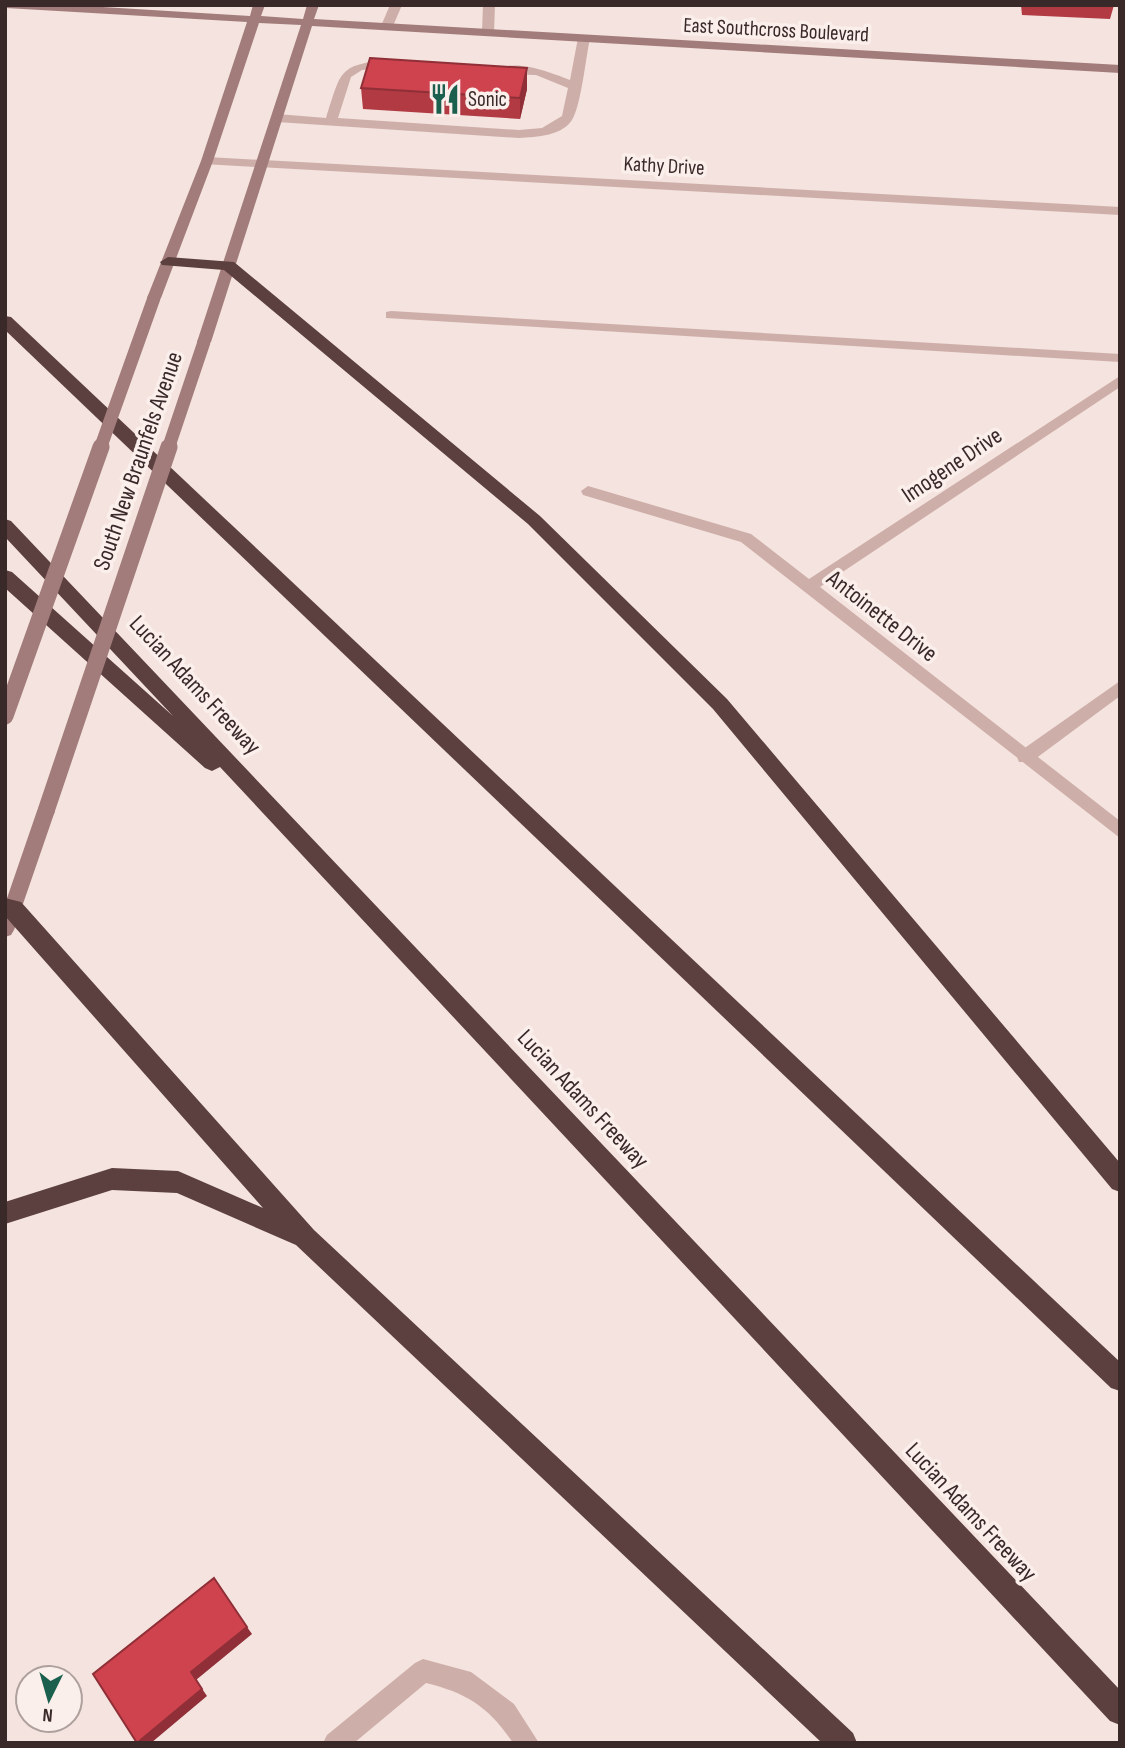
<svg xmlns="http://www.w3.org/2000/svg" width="1125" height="1748" font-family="'Sofia Sans Condensed',sans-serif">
<rect width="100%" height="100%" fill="#f4e3de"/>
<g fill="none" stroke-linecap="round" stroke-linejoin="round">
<g fill="#ceaea9" fill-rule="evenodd">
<polygon points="390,5 402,5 393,26 387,29 381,26"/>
<polygon points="483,5 495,5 494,32 488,35 482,32"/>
<path d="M584,35l6,3c-4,19 -9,66 -17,80 -9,18 -37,19 -54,20l-242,-16 -6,-4 6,-4 49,4c16,-48 11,-52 63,-59l4,1v6l-31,4 -11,7 -13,41 181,12 23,-2 20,-12 6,-28 -32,-13 -32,-1 -6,-4c16,-12 54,3 72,10l8,-42z"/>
<polygon points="391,311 1120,354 1120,362 386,318 386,312"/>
<polygon points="1120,681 1120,696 1031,762 1019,762 1017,757 1019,752"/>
</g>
<g fill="#ceaea9" fill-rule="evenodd">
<polygon points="207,157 1120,207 1120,215 203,164 201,161"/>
<polygon points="1120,376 1120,387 820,587 1120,821 1120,838 741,542 583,495 581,491 588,486 751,534 809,579"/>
<path d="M423,1659l48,13 43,32 25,39h-26c-24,-36 -46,-50 -87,-60l-72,60h-31l4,-8 88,-72z"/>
</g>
<g fill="#a27c7a" fill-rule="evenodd">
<polygon points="5,5 70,5 250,16 253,5 265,5 261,16 303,19 307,5 319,5 314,19 1120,65 1120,73 312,26 211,342 204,346 197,342 301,25 259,23 213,161 161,298 154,302 147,298 201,161 247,22 6,8"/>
<polygon points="46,804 52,806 55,811 14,930 11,935 5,937 5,904 37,811 40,806"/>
</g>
<g fill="#5c4040" fill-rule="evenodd">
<polygon points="168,257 234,262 540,516 727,699 1120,1163 1120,1192 1112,1189 713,709 528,524 224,270 162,265 160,262"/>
<polygon points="5,316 11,317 1120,1362 1120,1391 1111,1388 5,330"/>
<polygon points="5,519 11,521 1120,1690 1120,1725 1110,1721 220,767 212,771 205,768 5,588 5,570 12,572 173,716 5,537"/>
<polygon points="5,898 21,902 314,1230 853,1733 857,1743 822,1743 296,1245 177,1193 112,1190 5,1224 5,1202 112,1168 178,1171 263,1208 5,916"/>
</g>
<g stroke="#a27c7a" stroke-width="13">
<polyline points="100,449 154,298"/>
<polyline points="168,449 204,342"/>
</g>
<g stroke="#a27c7a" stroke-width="17">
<polyline points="5,716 101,447"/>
<polyline points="46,811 169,447"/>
</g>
</g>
<g fill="#b13a43">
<polygon points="1021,5 1114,5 1110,19 1022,15"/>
<polygon points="361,88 527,89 520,119 363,109"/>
</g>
<g fill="#902f37">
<polygon points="527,68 527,89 520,119 520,98"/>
<polygon points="247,1627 252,1634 196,1680 207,1696 151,1743 137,1743 191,1672"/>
</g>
<g fill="#ce434e" stroke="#902f37" stroke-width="2">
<polygon points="370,58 527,68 520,98 361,88"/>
<polygon points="214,1578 247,1627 191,1672 202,1689 137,1743 93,1674"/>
</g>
<defs>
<symbol id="restaurant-bare" viewBox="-9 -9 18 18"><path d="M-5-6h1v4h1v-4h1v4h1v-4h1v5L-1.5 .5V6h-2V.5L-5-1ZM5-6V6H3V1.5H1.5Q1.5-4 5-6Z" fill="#1b5f4e" stroke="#fbefeb" stroke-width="2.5" paint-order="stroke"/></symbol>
</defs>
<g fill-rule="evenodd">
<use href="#restaurant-bare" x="423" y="77" width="44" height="44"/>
</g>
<g text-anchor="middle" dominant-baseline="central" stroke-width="7" stroke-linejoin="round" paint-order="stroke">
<g font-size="21" fill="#3a2929" stroke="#fbefeb">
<text transform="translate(776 30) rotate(3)">East Southcross Boulevard</text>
<text transform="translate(664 166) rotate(3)">Kathy Drive</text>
</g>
<g font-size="21" fill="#3a2929" stroke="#fbefeb" text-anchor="start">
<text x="468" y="99">Sonic</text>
</g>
<g font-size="24" fill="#3a2929" stroke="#fbefeb">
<text transform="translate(138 461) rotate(-71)">South New Braunfels Avenue</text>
<text transform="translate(952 465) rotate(-34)">Imogene Drive</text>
<text transform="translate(882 616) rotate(38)">Antoinette Drive</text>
<text transform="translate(195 685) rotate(47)">Lucian Adams Freeway</text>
<text transform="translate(583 1099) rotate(47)">Lucian Adams Freeway</text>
<text transform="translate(971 1512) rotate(47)">Lucian Adams Freeway</text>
</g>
</g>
<rect width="1125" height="1748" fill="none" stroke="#3a2929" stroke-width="14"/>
<g transform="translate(49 1699) rotate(185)"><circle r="33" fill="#fbefeb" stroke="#aea09d" stroke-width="2"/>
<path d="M0-5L12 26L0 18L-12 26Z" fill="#1b5f4e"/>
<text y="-10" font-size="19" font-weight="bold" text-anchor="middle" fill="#3a2929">N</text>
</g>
</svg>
